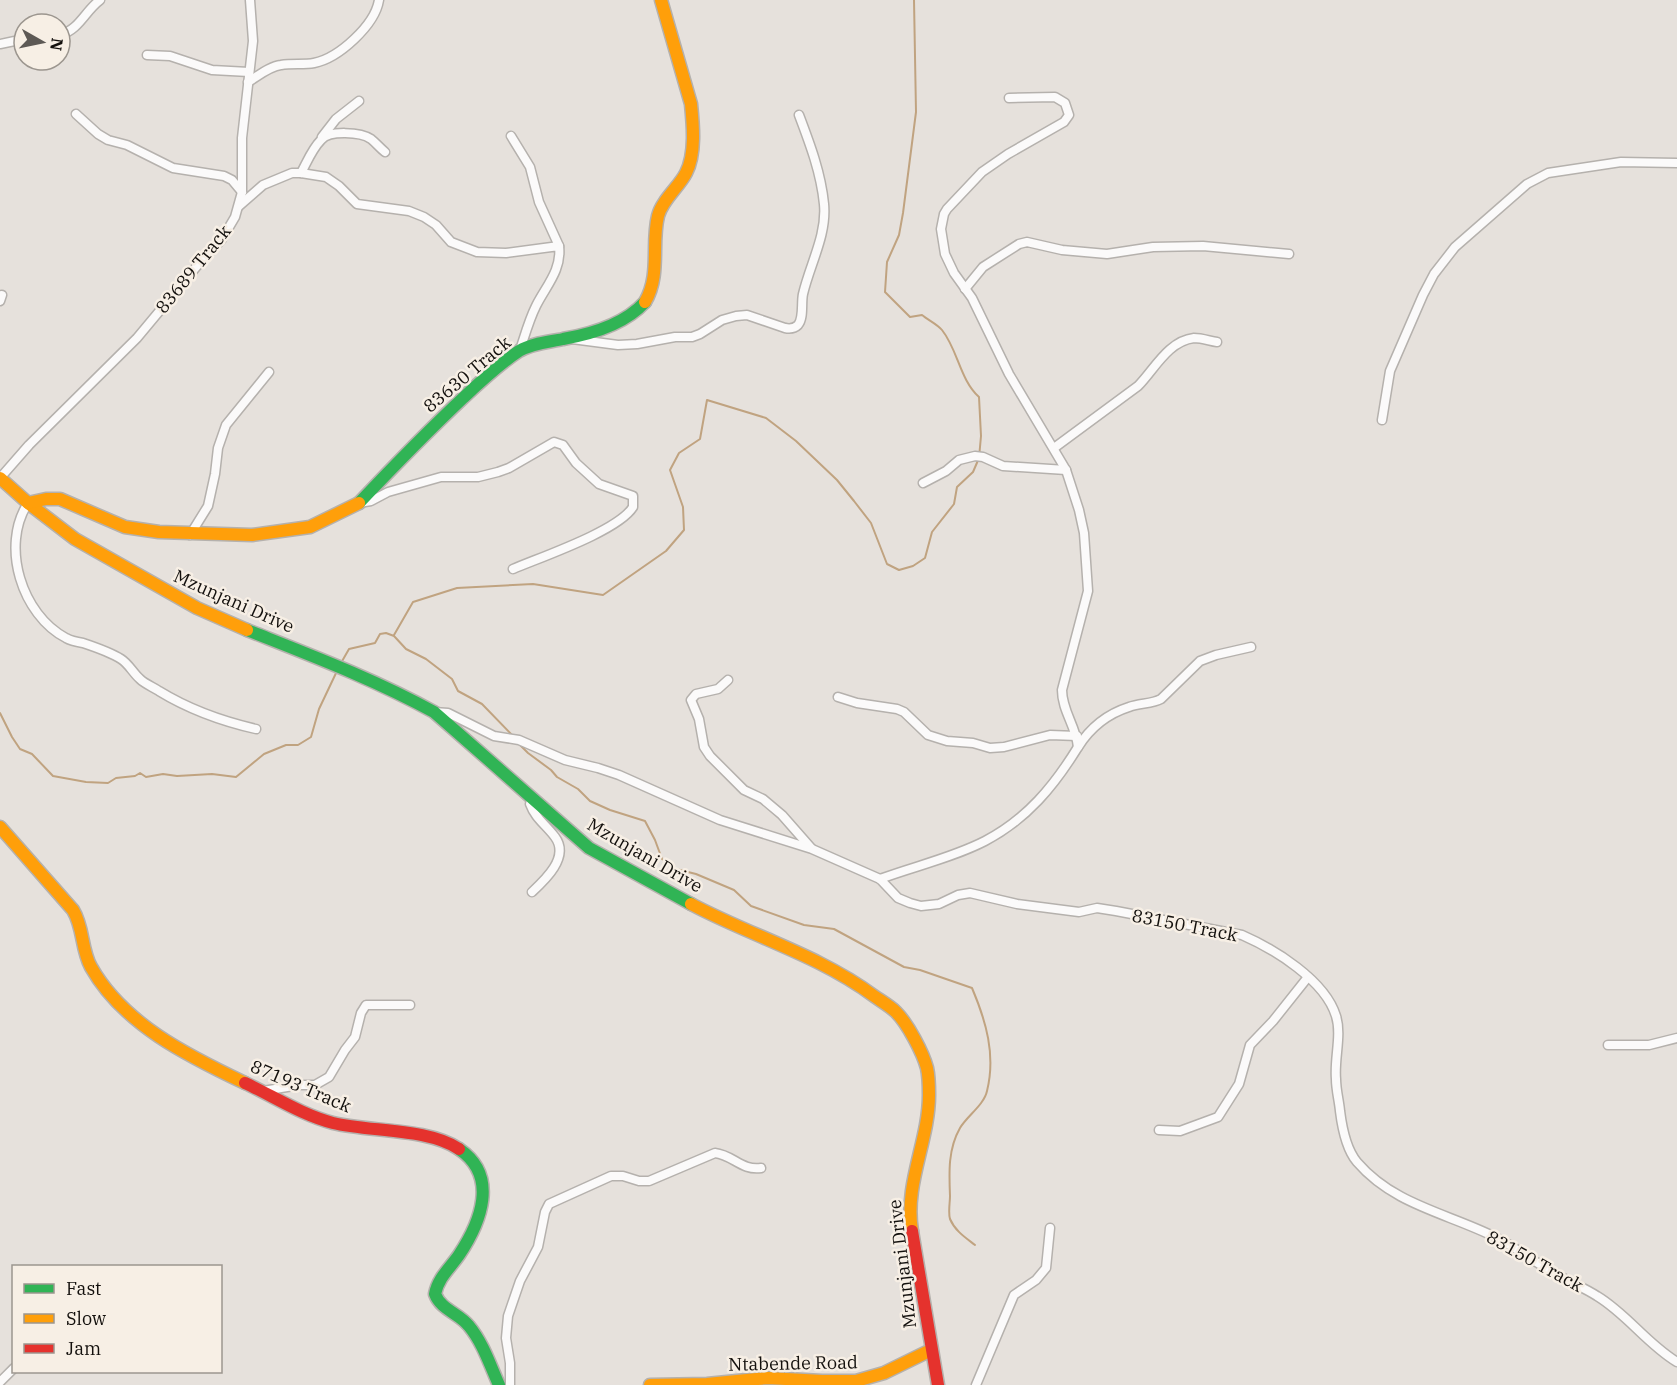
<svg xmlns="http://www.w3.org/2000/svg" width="1677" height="1385" font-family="'IBM Plex Serif',serif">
<rect width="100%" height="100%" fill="#e6e1dc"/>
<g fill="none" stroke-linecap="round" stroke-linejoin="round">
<g stroke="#c0a380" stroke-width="2">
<path d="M394,635l19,-33 44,-14 76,-4 70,11 63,-44 18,-21 -1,-23 -13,-37 9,-17 21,-14 7,-39 59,18 30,23 41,39 17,21 17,22 16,41 12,6 14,-4 12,-8 7,-26 22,-28 3,-17 16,-15 6,-14 2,-22 -2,-39c-19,-17 -21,-47 -37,-67 -5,-6 -14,-10 -20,-15l-12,2 -25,-25 2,-30 12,-27 4,-22 13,-101 -2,-112"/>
<polyline points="341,663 349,649 375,643 380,634 386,633 394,636 406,649 426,659 452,679 458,691 482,704 513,736"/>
<polyline points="0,713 12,737 20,749 32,754 53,776 86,782 108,783 116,778 135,776 140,773 146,777 163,774 177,776 212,774 236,777 264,754 286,745 298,745 311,737 319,709 337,671"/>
<path d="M518,743l10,10 23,17 6,7 21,12 12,12 20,9 35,11 10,19 7,19 14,10 20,5 38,16 17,16 53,19 30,4 70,38 16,3 52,18c14,33 24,67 15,103 -3,14 -20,25 -27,37 -12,21 -11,44 -10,68 0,7 -2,16 0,23 5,12 16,19 25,26"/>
</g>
<defs>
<g id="street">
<path d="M60,35c19,-5 25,-24 40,-35"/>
<polyline points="0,44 24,39"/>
<polyline points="147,55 170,56 212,70 249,72"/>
<path d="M248,82c10,-6 22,-16 33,-17 11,-2 23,0 33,-2 25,-5 61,-38 65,-63"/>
<path d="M1009,98l46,-1 10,6 4,12 -5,7 -56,32 -26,18 -35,37 -3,5 -3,15 4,25 9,19 18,25 37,76 57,96 13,40 5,23 4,58 -26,99c0,21 14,36 16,57 12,-19 29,-33 51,-40 11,-4 23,-3 32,-8l39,-38 16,-6 35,-8"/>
<polyline points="76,114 98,134 108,140 127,145 173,168 224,176 232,180 242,192"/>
<polyline points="511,136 530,167 539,202 559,246"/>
<polyline points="322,137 336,119 359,101"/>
<path d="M301,173c6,-11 11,-24 20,-33 8,-10 40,-8 50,-1 5,4 9,9 14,13"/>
<path d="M239,206l24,-21 29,-12h9l25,4 13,9 18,18 52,7 15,6 12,8 15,17 26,10 29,1 53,-7c3,24 -13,40 -23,60 -7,14 -11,29 -16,44"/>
<polyline points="965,289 983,267 1019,244 1027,242 1062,250 1107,254 1153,247 1203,246 1289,254"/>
<polyline points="0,301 2,295"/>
<path d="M572,339l46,6 19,-1 38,-7h17l8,-3 22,-14 14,-4 11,-1 38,13c5,1 9,1 13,-3 6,-7 3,-22 5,-31 7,-30 24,-59 21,-90 -3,-31 -14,-60 -25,-89"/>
<polyline points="1382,420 1390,371 1423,295 1434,274 1455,247 1527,184 1548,173 1621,162 1677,163"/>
<path d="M1054,448l84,-62c16,-16 30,-45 56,-48 8,0 16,3 23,4"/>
<polyline points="0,478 29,445 137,338 197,266 222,239 235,217 242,192 242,138 253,41 250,0"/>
<polyline points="923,483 946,471 959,460 975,456 983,457 1003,466 1066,470"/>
<path d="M28,503c-28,43 -6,112 38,135 5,3 11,4 17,5 12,4 27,9 38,16 8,5 12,14 19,20 5,5 13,8 19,12 31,19 62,30 97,38"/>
<path d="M359,503l12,-2 17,-9 53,-15h37l20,-5 11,-4 45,-26 9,3 13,18 23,21 34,12v11c-15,24 -92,50 -120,62"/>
<polyline points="190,535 208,506 215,474 218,448 226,425 269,372"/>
<polyline points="728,680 718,689 696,694 691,700 699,719 704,747 710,756 744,790 763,799 782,815 811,848"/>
<polyline points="838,697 857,703 897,709 904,712 928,735 947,741 973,743 990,748 1004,747 1050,735 1077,736"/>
<path d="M434,712l14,1 46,23 25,4 46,20 33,8 21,7 101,45 92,29 68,30 18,19 12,5 11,3 18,-2 19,-9 12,-2 47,11 62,8 18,-4 19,3 126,24c32,14 83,45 94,81 6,19 -2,43 0,63 0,11 3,21 4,32 2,16 6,38 17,51 37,43 90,51 138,75 20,10 38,24 58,35 14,9 30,15 44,24 30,18 50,48 80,66"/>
<path d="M880,879c35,-13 72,-21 105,-38 42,-22 69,-55 93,-94"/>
<path d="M532,892c13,-12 38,-35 23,-55 -9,-12 -20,-19 -25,-33l2,-5"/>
<polyline points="1608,1045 1649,1045 1677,1038"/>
<polyline points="263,1091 299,1085 315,1085 329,1077 345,1050 355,1037 361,1013 366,1005 410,1005"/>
<polyline points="1159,1130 1180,1131 1218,1117 1239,1084 1250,1045 1273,1021 1308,977"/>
<polyline points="0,1382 14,1368"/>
<path d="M510,1385v-22l-4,-25 2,-22 12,-35 18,-34 7,-35 4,-8 62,-28h12l16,5h10l66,-28c18,2 27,18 46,15"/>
<polyline points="976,1385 1014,1295 1036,1280 1046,1268 1050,1228"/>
</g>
<g id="fast">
<path d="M359,503c34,-36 68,-71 104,-105 17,-16 36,-34 56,-47 13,-8 30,-9 44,-12 29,-5 62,-15 82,-37"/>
<path d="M247,630c63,25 127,49 187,82l155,136 102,56"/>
<path d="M459,1149c40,27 22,73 0,106 -9,13 -21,23 -24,39 6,16 24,19 34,32 14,17 21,39 30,59"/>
</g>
<g id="slow">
<path d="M645,302c16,-27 6,-58 13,-86 4,-16 21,-29 28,-43 10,-19 7,-49 5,-69l-30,-104"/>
<polyline points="0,478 28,503 75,539 197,608 247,630"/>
<polyline points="28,503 46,499 60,499 125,527 159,532 252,535 310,527 359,503"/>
<path d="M0,827l73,83c11,18 8,39 18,57 32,57 97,89 154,116"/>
<path d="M691,904c60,32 128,51 183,92 7,5 16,10 22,16 12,12 27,41 31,56 2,9 2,19 2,27 0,46 -25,89 -17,136"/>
<polyline points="650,1385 707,1384 768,1378 822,1381 856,1381 884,1373 931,1350"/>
</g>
<g id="jam">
<path d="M245,1083c28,13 57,32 88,40 37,9 95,5 126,26"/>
<polyline points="912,1231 938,1385"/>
</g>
</defs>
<use href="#street" stroke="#b5b1ad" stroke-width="11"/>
<use href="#fast" stroke="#b5b1ad" stroke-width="15"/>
<use href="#slow" stroke="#b5b1ad" stroke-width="15"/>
<use href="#jam" stroke="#b5b1ad" stroke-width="15"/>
<use href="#street" stroke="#fbfafa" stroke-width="8"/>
<use href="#fast" stroke="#30b455" stroke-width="12"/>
<use href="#slow" stroke="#ff9f0a" stroke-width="12"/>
<use href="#jam" stroke="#e5322d" stroke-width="12"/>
</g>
<g text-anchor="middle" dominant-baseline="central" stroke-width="5" stroke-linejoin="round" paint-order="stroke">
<g font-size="18" fill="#13100d" stroke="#f7efe5">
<text transform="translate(193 269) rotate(-51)">83689 Track</text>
<text transform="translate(467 374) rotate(-40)">83630 Track</text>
<text transform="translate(234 601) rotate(24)">Mzunjani Drive</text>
<text transform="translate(645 855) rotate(30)">Mzunjani Drive</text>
<text transform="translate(1185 925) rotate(11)">83150 Track</text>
<text transform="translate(301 1086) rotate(23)">87193 Track</text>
<text transform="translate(1535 1261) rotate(29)">83150 Track</text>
<text transform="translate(902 1264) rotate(-97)">Mzunjani Drive</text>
<text transform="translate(793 1363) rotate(-1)">Ntabende Road</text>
</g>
</g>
<rect x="12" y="1265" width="210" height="108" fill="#f7efe5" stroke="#9c968f" stroke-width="1.5"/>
<rect x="24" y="1284" width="30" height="9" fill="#30b455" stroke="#9c968f" stroke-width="1.5"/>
<text x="66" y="1295" font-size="18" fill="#13100d">Fast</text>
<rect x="24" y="1314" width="30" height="9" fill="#ff9f0a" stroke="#9c968f" stroke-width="1.5"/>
<text x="66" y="1325" font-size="18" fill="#13100d">Slow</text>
<rect x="24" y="1344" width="30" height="9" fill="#e5322d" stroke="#9c968f" stroke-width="1.5"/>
<text x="66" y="1355" font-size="18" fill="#13100d">Jam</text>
<g transform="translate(42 42) rotate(99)"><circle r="28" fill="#f7efe5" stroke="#9c968f" stroke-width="1.5"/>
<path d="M0-4.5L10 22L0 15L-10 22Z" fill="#5d5955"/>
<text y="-9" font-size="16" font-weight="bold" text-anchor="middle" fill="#13100d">N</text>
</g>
</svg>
